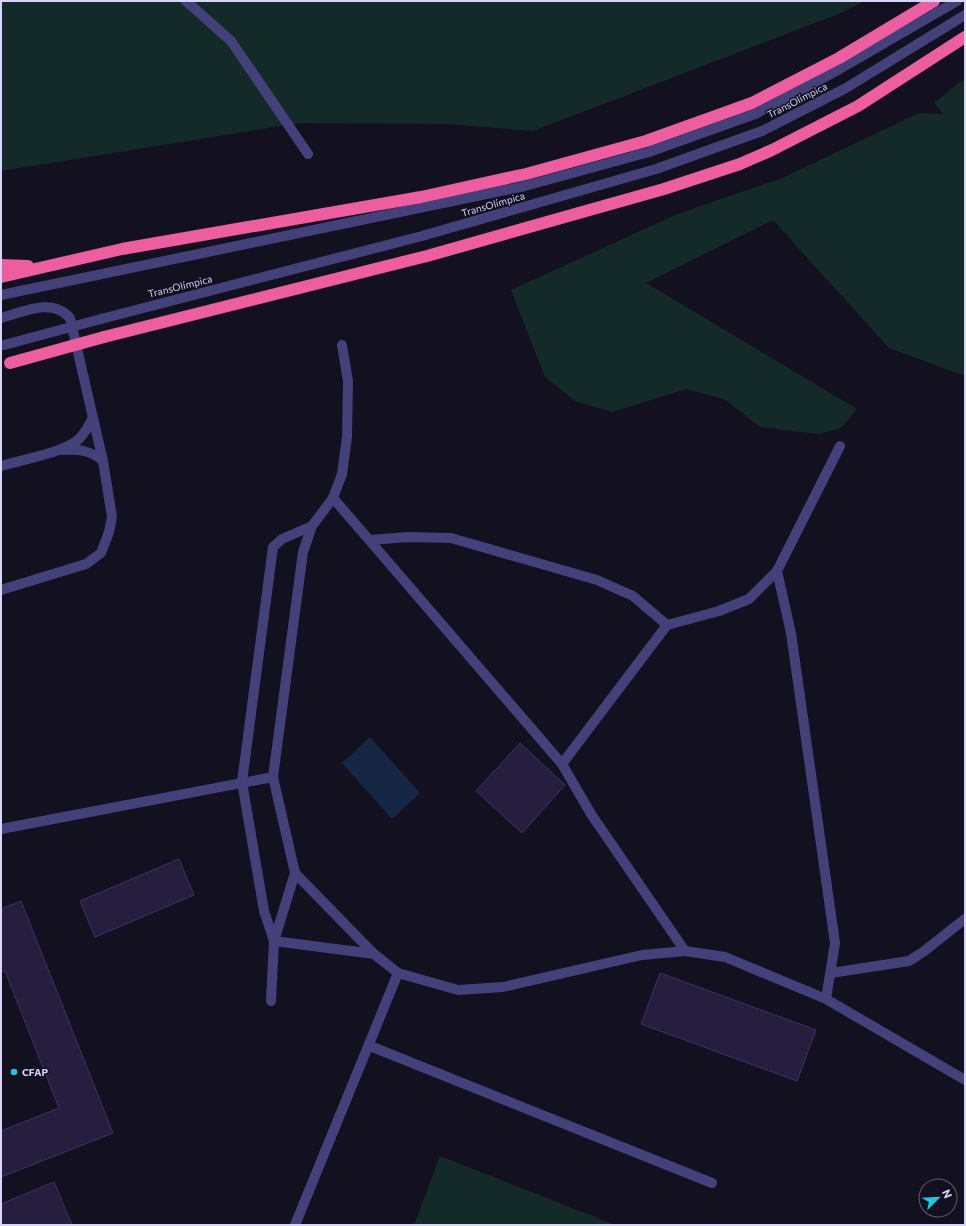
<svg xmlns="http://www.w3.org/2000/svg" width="966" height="1226" font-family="Commissioner,sans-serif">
<rect width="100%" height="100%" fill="#131020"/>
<g fill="#142a29">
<polygon points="1,1 865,1 841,13 533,131 449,124 299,123 1,171"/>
<polygon points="965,78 965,376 889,348 773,220 646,283 857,409 841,428 819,434 760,427 724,399 686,389 612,412 575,401 545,377 511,290 675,215 782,178 919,113 944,114 934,103"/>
<polygon points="440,1156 615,1225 414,1225"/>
</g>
<polygon fill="#152745" points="370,737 420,793 392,819 342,763"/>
<g fill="#251e3f" stroke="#3e3368">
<polygon points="520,743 565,785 522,833 476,791"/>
<polygon points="179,859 194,895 95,937 80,901"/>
<polygon points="21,901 113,1133 1,1177 1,1131 59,1108 5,971 1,972 1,909"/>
<polygon points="660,973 816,1030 797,1081 641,1024"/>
<polygon points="54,1182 72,1225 1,1225 1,1204"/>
</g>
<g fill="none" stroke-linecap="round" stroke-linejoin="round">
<g stroke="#43407a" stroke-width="10">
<polyline points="186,1 231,41 308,154"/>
<polyline points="1,295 525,186 649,152 755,114 838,70 957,1"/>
<path d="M1,318c22,-6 51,-21 69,0l33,143 9,56 -3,15 -8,21 -15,11 -85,26"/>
<polyline points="101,319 422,236 656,169 762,131 846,88 965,15"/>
<polyline points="342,345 348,381"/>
<path d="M62,450c17,-1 28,0 41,11"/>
<path d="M1,466c20,-6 61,-13 77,-26 6,-6 11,-14 14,-21"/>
<polyline points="1,829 273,777"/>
<polyline points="831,973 909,961 923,952 965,919"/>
<polyline points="370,1046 712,1183"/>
<polyline points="295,1225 398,973"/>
</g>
<g stroke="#43407a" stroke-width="10">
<polyline points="333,498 562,764 591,814 685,951"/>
<polyline points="370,540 408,537 451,538 597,580 633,596 667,625"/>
<polyline points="777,571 791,633 835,943 826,999"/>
<polyline points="562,764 667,625 719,611 749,599 777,571 840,446"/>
<polyline points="295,873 374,954 398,973 458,990 503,987 642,955 685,951 725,957 826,999 965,1080"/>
<polyline points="274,941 264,911 242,782 273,547 282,539 312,526"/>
<polyline points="274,941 374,954"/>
<polyline points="271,1001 274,941 295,873 273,777 303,552 312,526 333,498 342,474 347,437 348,381"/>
</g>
<g stroke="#ec5ea0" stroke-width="12">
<polyline points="1,265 28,266"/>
<polyline points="1,277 122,249 421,197 526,174 646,141 752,103 839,58 934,1"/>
<polyline points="104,337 427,256 664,189 740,164 772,150 858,106 965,37"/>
</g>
<polyline stroke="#43407a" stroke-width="10" points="4,345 101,319"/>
<polyline stroke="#ec5ea0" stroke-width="12" points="10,363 104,337"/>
</g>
<circle fill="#1bcae0" stroke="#131020" stroke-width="1.5" cx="14" cy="1072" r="4"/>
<g text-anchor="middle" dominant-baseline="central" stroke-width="3" stroke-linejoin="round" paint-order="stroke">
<g font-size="10" fill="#d9d4fa" stroke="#131020">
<text transform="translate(797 100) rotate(-27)">TransOlímpica</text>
<text transform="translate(493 204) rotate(-16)">TransOlímpica</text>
<text transform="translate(180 286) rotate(-14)">TransOlímpica</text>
</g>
<g font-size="10" font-weight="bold" fill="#d9d4fa" stroke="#131020" text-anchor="start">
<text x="22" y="1072">CFAP</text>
</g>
</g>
<rect width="966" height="1226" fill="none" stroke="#d9d4fa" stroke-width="4"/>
<g transform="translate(938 1198) rotate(66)"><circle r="19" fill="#131020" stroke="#625e77"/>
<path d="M0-3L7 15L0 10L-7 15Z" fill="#1bcae0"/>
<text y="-6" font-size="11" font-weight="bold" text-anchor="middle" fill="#d9d4fa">N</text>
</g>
</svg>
